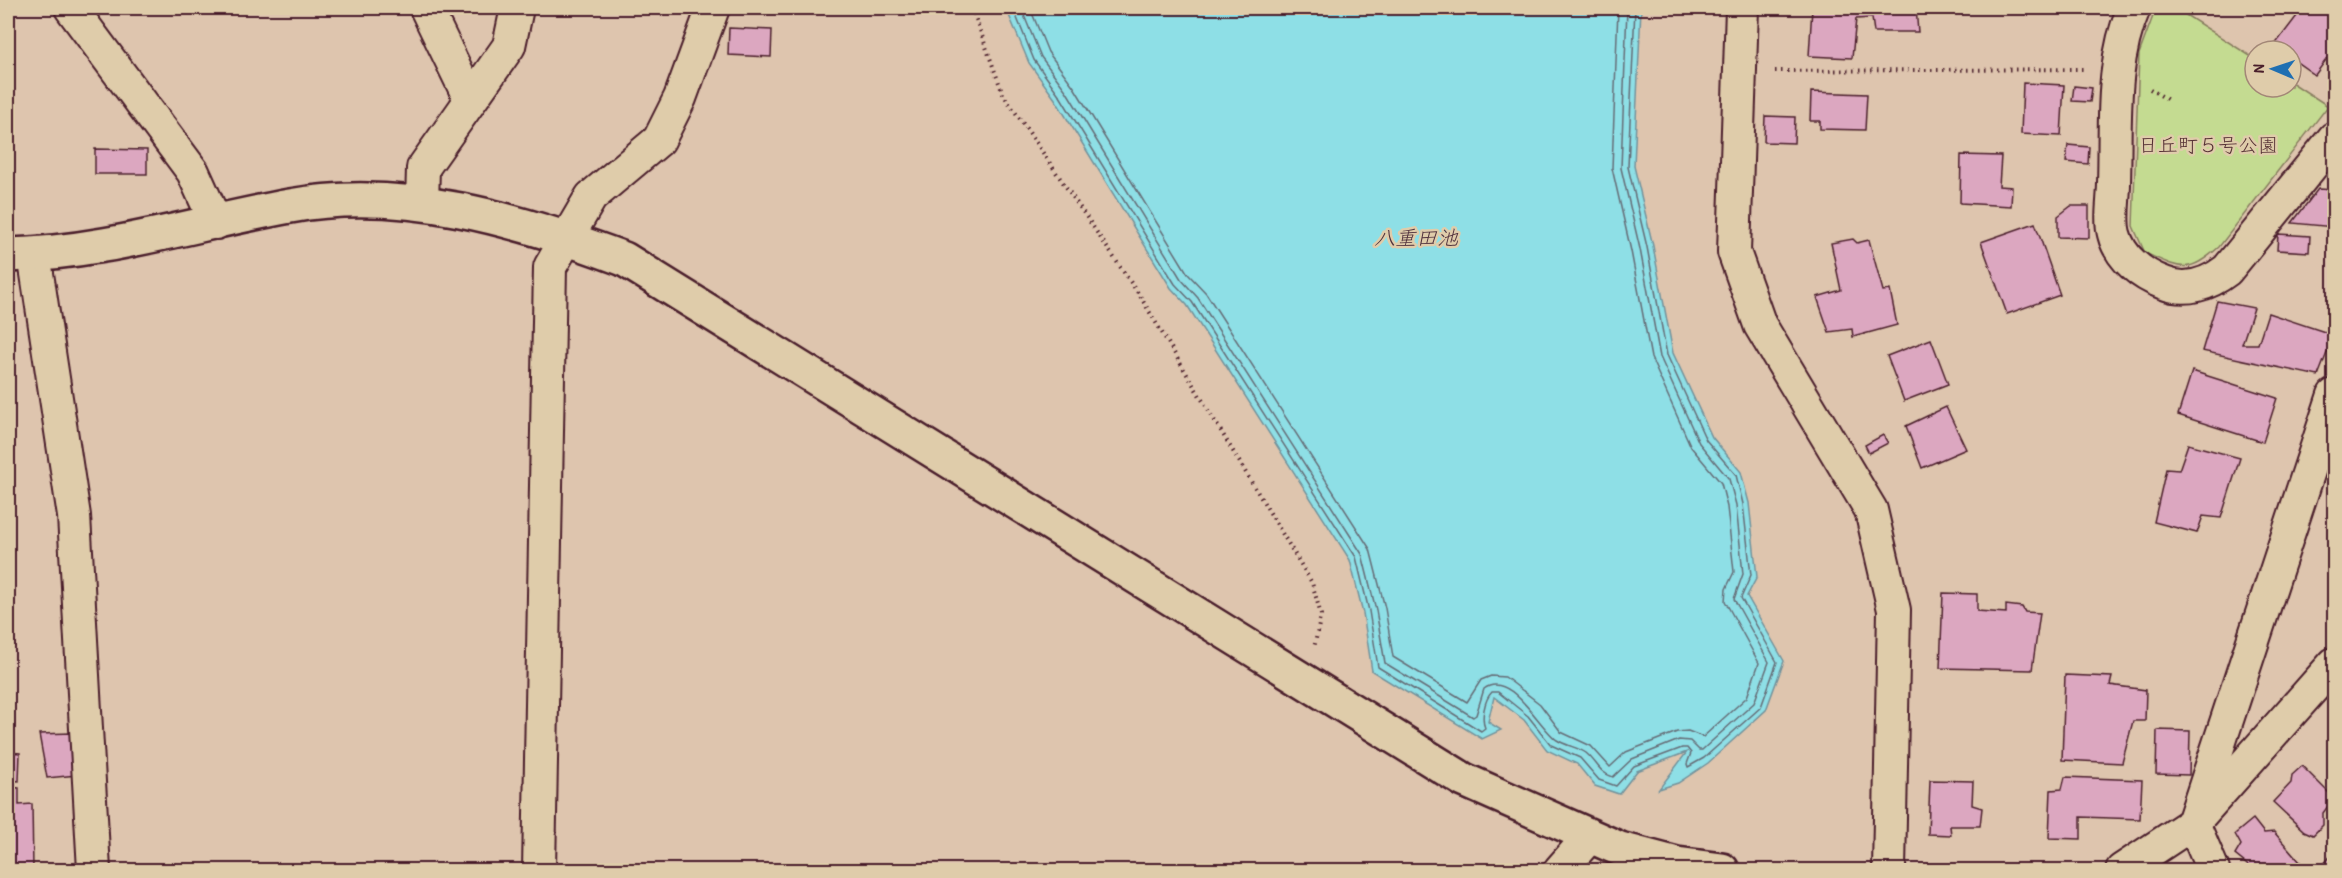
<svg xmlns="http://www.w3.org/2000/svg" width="2342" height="878" font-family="'Patrick Hand','Klee One',sans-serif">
<rect width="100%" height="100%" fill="#dec5ae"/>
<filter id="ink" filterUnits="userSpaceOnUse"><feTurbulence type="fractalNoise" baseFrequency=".0167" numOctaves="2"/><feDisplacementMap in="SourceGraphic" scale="12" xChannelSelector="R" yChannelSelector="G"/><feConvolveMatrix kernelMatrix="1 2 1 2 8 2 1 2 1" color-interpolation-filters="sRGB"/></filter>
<g filter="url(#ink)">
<path fill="#c4db91" stroke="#877d5e" stroke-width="1.5" d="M2156,8h19l80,51v28h36v-5l37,24 -109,141c-31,28 -38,22 -74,6l-12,-27 6,-172z"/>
<polygon fill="#8edfe6" stroke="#73929b" stroke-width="1.5" points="1006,8 1641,8 1634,166 1653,246 1673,353 1712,437 1741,472 1749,503 1757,577 1747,596 1784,661 1766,710 1708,763 1678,783 1659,789 1687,752 1637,771 1619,794 1595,786 1577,764 1547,750 1524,720 1494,697 1488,722 1501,730 1482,739 1372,671 1363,613 1350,560 1187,305 1171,288 1055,99 1029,63"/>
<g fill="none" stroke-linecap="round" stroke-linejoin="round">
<g stroke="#656c76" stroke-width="1.5">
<path d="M1013,8l21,52 26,36 115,188 17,18 164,255 13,54 9,56 103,64 4,-3c-4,-9 -1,-28 7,-36h6l30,24 23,29 29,13 19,22 17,6 18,-20 48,-18h5l4,5 -4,11 1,3 16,-9 57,-51 16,-45 -36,-64 10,-23 -8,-71 -7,-29 -30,-35 -39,-85 -20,-108 -19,-80 7,-159"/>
<path d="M1021,8l20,49 26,35 114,187 17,19 164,256 14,56 9,53 88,54 3,-2 8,-26c26,-20 56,40 73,51 9,6 21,7 29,13 11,9 13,20 27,24l19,-18 47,-19 11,1 9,9h3l52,-47 15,-41 -35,-63 9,-25 -7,-69 -7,-26 -30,-36 -39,-86 -20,-108 -19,-81 6,-160"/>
<polyline points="1030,8 1048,52 1074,87 1188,274 1206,293 1370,549 1385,608 1393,657 1467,702 1481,680 1491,676 1505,677 1540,704 1561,732 1591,746 1610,767 1626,752 1677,732 1688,731 1703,737 1747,697 1759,663 1725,601 1726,589 1734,572 1727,507 1721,483 1691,447 1651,358 1631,251 1612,168 1618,8"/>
</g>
</g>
<g fill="#dca7c0" stroke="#4a1f2b" stroke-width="1.5">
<polygon points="1812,8 1916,8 1918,32 1874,32 1872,18 1856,19 1852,58 1809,56"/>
<polygon points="2303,8 2334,9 2334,49 2315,75 2291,58 2291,51 2281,51 2274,46"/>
<polygon points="729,28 772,30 771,57 728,55"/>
<polygon points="2023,83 2064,85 2061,136 2021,134"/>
<polygon points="2074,86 2092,88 2090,102 2072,101"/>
<polygon points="1811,92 1867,94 1865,130 1820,129 1820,121 1810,121"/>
<polygon points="1765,116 1795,117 1794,143 1764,142"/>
<polygon points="2068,145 2089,147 2088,164 2066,162"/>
<polygon points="95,149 147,150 147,174 95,174"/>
<polygon points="1961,155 2001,156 1999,186 2012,187 2011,206 1960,203"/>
<polygon points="2318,189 2334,190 2334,227 2292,223"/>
<polygon points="2071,206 2089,206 2089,238 2058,237 2058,216"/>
<polygon points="2035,223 2060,295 2007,314 1981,242"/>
<polygon points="2278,234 2310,236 2309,252 2277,250"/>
<polygon points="1853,239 1857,243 1869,240 1883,291 1890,290 1897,325 1853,337 1852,329 1829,332 1817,297 1841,290 1831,243"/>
<polygon points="2217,301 2254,308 2242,344 2258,344 2268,313 2334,335 2318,376 2202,351"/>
<polygon points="1931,339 1948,384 1904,401 1887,356"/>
<polygon points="2192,371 2277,398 2263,442 2178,415"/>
<polygon points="1946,407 1966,449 1922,468 1906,426"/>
<polygon points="8,434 9,434 12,462 8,462"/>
<polygon points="1883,435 1888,443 1869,453 1865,445"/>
<polygon points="2188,444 2240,458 2221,518 2203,516 2197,533 2154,522 2166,469 2179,470"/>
<polygon points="1943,593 1977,594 1977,611 2006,613 2006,605 2022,607 2025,612 2040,613 2032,670 1940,668"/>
<polygon points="2065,675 2112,677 2110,685 2146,690 2145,721 2133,721 2122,763 2062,760"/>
<polygon points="2157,730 2190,731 2189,775 2156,774"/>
<polygon points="72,733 77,775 47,778 39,734"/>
<polygon points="8,752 20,753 19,781 8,780"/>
<polygon points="2302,766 2334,798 2323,813 2323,825 2313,835 2304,831 2273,802 2291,783 2292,775"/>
<polygon points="2065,777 2142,780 2140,819 2081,817 2081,839 2049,838 2051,790 2062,789"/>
<polygon points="1930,780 1973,781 1972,805 1982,808 1980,826 1950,826 1951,835 1928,834"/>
<polygon points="8,787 19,788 19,805 32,804 33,870 8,870"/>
<polygon points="2253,819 2264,833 2274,832 2300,862 2290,870 2250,870 2251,868 2235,855 2241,845 2235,834"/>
<polygon points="2334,852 2334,870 2329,870 2323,865"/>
</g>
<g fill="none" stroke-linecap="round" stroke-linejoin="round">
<defs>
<g id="minor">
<polyline points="71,8 193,172 216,223"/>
<polyline points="426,8 470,99"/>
<polyline points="1742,8 1734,252 1760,325 1871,510 1894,610 1889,870"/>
<path d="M2134,8c-24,55 -18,117 -20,175 0,16 -4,36 0,51 6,24 28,41 50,49 22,9 45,1 63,-13l107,-132"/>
<polyline points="422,203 423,168 509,46 517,8"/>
<polyline points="34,254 74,516 94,870"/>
<polyline points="539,870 550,267 591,197 659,140 680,98 713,8"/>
<polyline points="1560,870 1590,836"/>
<polyline points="2122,870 2193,823 2334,664"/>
<polyline points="2213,870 2193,823 2334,395"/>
</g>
<path id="tertiary" d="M8,255c96,-2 188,-32 282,-49 113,-21 230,14 334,53l840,521 156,69 57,15 45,6"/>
</defs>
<use href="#minor" stroke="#4a1f2b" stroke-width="36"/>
<use href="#tertiary" stroke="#4a1f2b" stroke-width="38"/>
<g stroke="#4a1f2b" stroke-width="4" stroke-dasharray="1.5 4.5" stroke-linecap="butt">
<polyline points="972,8 1003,94 1140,296 1312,583 1321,615 1314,648"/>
<polyline points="1775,71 2085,69"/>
<polyline points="2150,89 2168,100"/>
</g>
<use href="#minor" stroke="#dfccaa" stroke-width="32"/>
<use href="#tertiary" stroke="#dfccaa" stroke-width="33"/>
</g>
</g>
<g text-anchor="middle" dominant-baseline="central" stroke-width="5" stroke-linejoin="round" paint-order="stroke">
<g font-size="20" fill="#563235" stroke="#dfccaa">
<text x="2208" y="144">日丘町５号公園</text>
</g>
<g font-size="21" font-style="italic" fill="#51323e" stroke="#dfccaa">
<text x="1416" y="237">八重田池</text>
</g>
</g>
<rect width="2342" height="878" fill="none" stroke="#dfccaa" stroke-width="30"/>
<rect x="15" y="15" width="2312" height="848" fill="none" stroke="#4a1f2b" stroke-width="2" filter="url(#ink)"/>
<g transform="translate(2273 69) rotate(272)"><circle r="28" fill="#dfccaa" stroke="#a38777" stroke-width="1.5"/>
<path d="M0-4.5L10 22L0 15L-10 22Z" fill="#1f6fb2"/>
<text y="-9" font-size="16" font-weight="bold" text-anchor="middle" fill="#4a1f2b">N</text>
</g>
</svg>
